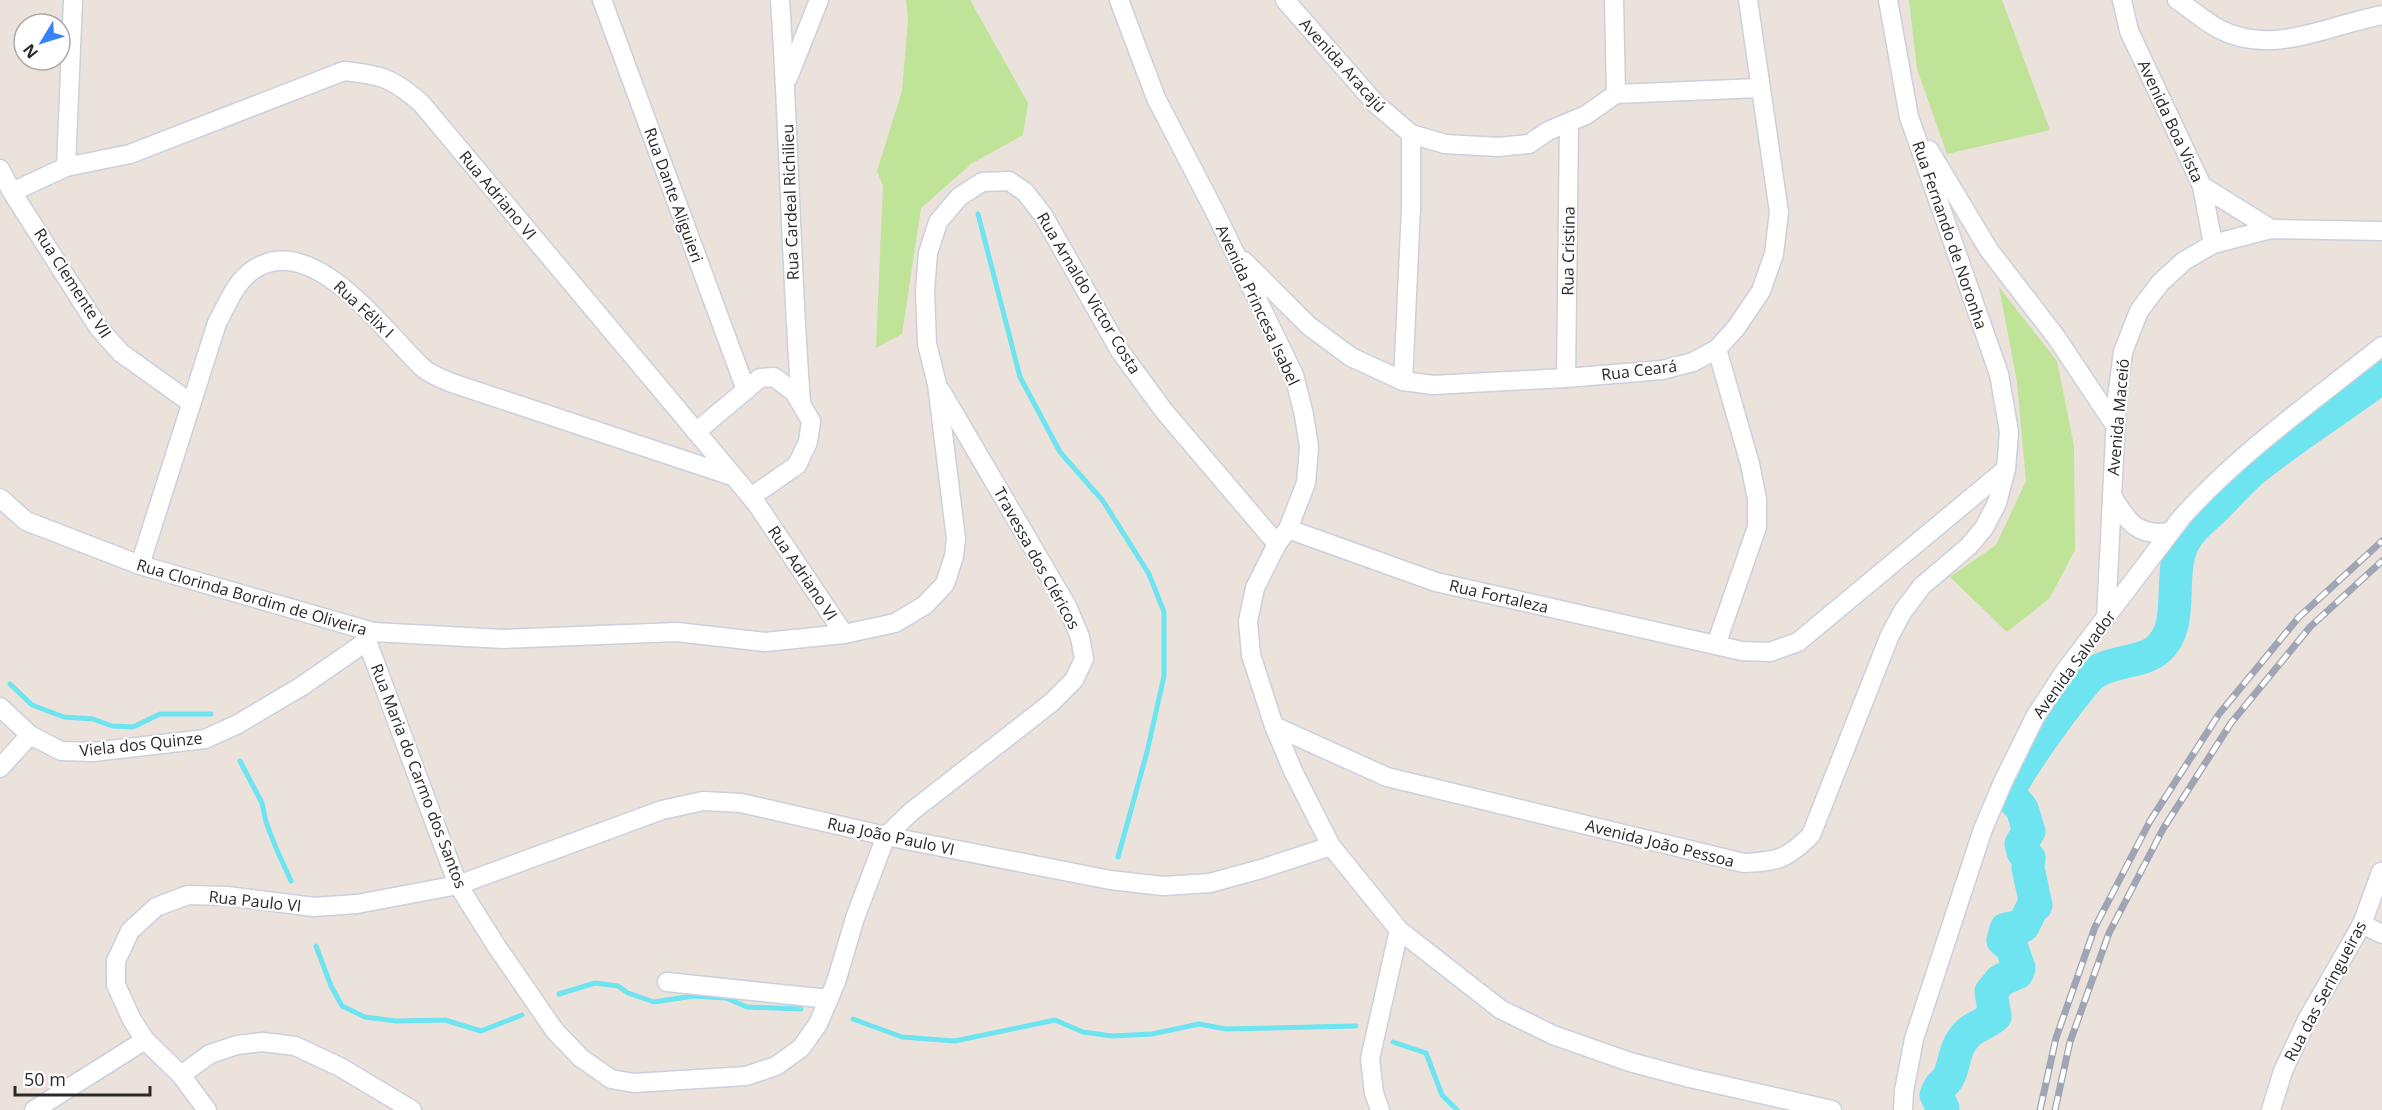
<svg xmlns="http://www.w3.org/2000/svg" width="2382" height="1110" font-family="'Open Sans',sans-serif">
<rect width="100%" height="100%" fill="#ece2dc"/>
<g fill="#bfe397">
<polygon points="906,0 970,0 1028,103 1023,135 971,164 921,208 902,334 876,348 883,186 877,171 902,91 908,20"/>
<polygon points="1909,0 2002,0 2050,130 1947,154 1917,69"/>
<polygon points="1999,287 2057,361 2074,446 2075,550 2049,599 2007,632 1950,577 1996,545 2026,481 2017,382"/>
</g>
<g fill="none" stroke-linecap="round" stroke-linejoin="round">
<g stroke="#6de4f0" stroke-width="5">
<polyline points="978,214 1020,377 1060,452 1103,501 1149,574 1164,612 1164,676 1147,752 1118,857"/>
<polyline points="10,684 32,705 64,717 93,719 112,726 133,727 160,714 211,714"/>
<polyline points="240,761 262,803 266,822 276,848 291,881"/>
<polyline points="316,946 331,986 342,1006 365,1017 396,1021 445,1020 481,1031 522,1015"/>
<polyline points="559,994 595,983 618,986 628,993 654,1002 693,996 726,998 747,1007 801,1009"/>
<polyline points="853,1019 902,1037 955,1041 1055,1020 1083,1032 1112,1036 1152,1034 1199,1024 1226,1029 1356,1026"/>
<polyline points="1393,1042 1426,1053 1442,1095 1457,1110"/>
</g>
<path stroke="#6de4f0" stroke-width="33" d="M1941,1110l2,-2 -7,-13c4,-13 9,-10 13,-19 7,-14 4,-28 19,-43 6,-6 19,-10 27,-17l-4,-24 10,-12 16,-7 2,-5 -7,-20 -9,-8 3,-11 17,-3 10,-20 3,-1 -8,-37 1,-10 -6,-6 -2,-8 8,-13c-3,-7 -4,-15 -7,-22 -4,-7 -12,-9 -12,-18 1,-12 71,-109 84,-118 17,-12 50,-11 63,-23 32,-26 6,-82 31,-115 8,-11 20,-20 29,-29 12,-12 23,-25 36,-36 41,-33 86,-61 129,-93"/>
<defs>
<g id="minor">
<polyline points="602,0 746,390"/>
<path d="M780,0c9,134 11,269 21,403"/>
<polyline points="1119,0 1156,98 1215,212 1294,375 1304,415 1309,447 1306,483 1288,529 1277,544 1255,588 1248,621 1251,655 1274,726 1293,771 1331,846 1399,930 1500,1009 1553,1035 1630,1062 1690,1078 1832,1110"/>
<polyline points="1285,0 1376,104 1411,134 1445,144 1498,147 1529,144 1548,131 1586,115 1616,94 1614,0"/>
<polyline points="2122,0 2129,31 2202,186 2213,244"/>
<path d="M2177,0c14,9 27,21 42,29 54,28 109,-4 163,-14"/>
<polyline points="788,78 819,0"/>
<polyline points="1616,94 1759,88"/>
<polyline points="1929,150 1989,250 2056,337 2116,427"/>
<polyline points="66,167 73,0"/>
<polyline points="0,169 12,192 98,327 121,353 191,403"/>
<polyline points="2202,186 2271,229"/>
<path d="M12,192l54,-25 64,-13 214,-83c38,4 48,7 77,32l335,400 88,131"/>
<polyline points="1244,261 1309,326 1351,357 1403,381 1433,385 1566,378 1662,370 1693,362 1717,349 1736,328 1761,291 1774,254 1779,212 1748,0"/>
<polyline points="1566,378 1569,124"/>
<polyline points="1403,381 1411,208 1411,134"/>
<polyline points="696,432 760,378 774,377 794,392 811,421 808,442 797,465 751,497"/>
<path d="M2112,496c16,26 25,41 58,36"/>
<polyline points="0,498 26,521 140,565 373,632 504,639 677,632 765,642 844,634 895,623 925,605 945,584 954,556 956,539 937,384 927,344 925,291 928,253 938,222 959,197 982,182 1009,181 1025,192 1043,215 1120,351 1164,411 1277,544"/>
<polyline points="1288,529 1436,582 1742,651 1770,652 1798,642 2006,469"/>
<path d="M140,565l77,-242c10,-18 18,-41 36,-53 60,-41 133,64 170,98 8,7 20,11 29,15l280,93"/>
<polyline points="2106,618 2117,397 2123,352 2139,311 2160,283 2184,261 2213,244 2271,229 2382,231"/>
<polyline points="367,641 458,885 497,947 555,1031 581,1058 611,1079 634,1083 746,1076 776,1066 801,1048 818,1024 836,982 855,918 886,836 911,812 1051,703 1074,680 1084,659 1080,637 1067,606 941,391"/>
<polyline points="1716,645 1757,527 1757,499 1750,464 1717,349"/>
<polyline points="0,707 30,735 61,751 93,752 205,739 238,724 302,686 367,641 373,632"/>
<path d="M1274,726l113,51 357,86c34,-2 42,-3 67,-28l79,-200 13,-24 19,-25 47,-40 15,-18 13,-25 9,-34 3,-37 -10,-58 -90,-257 -21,-117"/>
<polyline points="0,768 30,735"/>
<polyline points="2362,924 2382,934"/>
<polyline points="667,982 829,999"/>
<polyline points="181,1075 210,1054 237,1045 263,1042 295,1046 340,1067 412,1110"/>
<polyline points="34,1110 145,1040"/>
<polyline points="207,1110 181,1075 145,1040 132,1020 116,985 116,961 130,931 156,907 188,895 227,896 314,907 357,904 458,885 662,810 703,801 741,803 886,836 1110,880 1163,886 1210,883 1261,869 1331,846"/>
<polyline points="1380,1110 1374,1093 1370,1059 1399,930"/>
<path d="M1903,1110l1,-19 10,-52 69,-210 20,-47 32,-65 30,-46 117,-154c58,-65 133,-117 200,-171"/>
<polyline points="2271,1110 2283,1071 2307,1020 2362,924 2381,872"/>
</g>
</defs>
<use href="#minor" stroke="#cad0dc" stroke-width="21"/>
<use href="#minor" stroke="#fff" stroke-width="18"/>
<defs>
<g id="rail">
<polyline points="2040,1110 2056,1038 2095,927 2150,821 2219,714 2299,617 2382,541"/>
<polyline points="2055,1110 2070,1042 2109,933 2163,829 2231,723 2310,627 2382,561"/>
</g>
</defs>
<use href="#rail" stroke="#9ea5b4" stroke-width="7"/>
<use href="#rail" stroke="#fff" stroke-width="4.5" stroke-dasharray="14" stroke-linecap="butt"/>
</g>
<g text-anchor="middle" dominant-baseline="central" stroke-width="4.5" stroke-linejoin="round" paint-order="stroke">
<g font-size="16" fill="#2a2a2a" stroke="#fff">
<text transform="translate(1343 65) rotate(48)">Avenida Aracajú</text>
<text transform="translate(2171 121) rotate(65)">Avenida Boa Vista</text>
<text transform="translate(498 195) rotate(50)">Rua Adriano VI</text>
<text transform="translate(674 195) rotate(70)">Rua Dante Aliguieri</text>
<text transform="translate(790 202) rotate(-92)">Rua Cardeal Richilieu</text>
<text transform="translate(1950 235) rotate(71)">Rua Fernando de Noronha</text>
<text transform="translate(1568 251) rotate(-89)">Rua Cristina</text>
<text transform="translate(73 283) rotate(57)">Rua Clemente VII</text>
<text transform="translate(1089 293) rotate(59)">Rua Arnaldo Victor Costa</text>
<text transform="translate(1258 305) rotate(65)">Avenida Princesa Isabel</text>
<text transform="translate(364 309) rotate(43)">Rua Félix I</text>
<text transform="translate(1639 370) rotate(-7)">Rua Ceará</text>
<text transform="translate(2118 417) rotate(-85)">Avenida Maceió</text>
<text transform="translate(1037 558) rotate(61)">Travessa dos Cléricos</text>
<text transform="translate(803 573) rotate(56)">Rua Adriano VI</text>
<text transform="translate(1499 596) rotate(13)">Rua Fortaleza</text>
<text transform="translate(252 597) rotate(16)">Rua Clorinda Bordim de Oliveira</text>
<text transform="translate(2074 664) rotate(-54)">Avenida Salvador</text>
<text transform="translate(141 744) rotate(-6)">Viela dos Quinze</text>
<text transform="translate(419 776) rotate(69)">Rua Maria do Carmo dos Santos</text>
<text transform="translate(891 836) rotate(12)">Rua João Paulo VI</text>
<text transform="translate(1660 843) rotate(14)">Avenida João Pessoa</text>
<text transform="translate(255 901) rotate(6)">Rua Paulo VI</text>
<text transform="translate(2325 991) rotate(-62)">Rua das Seringueiras</text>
</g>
</g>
<g transform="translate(42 42) rotate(232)"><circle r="28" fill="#ffffff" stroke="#aaaaaa" stroke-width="1.5"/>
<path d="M0-4.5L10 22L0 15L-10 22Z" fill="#3980fb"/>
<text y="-9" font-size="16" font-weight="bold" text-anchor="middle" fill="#2a2a2a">N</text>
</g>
<path d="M15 1086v9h135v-9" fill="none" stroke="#2a2a2a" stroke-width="3"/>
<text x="24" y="1086" font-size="18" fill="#2a2a2a" stroke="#ffffff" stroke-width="4.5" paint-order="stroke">50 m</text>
</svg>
